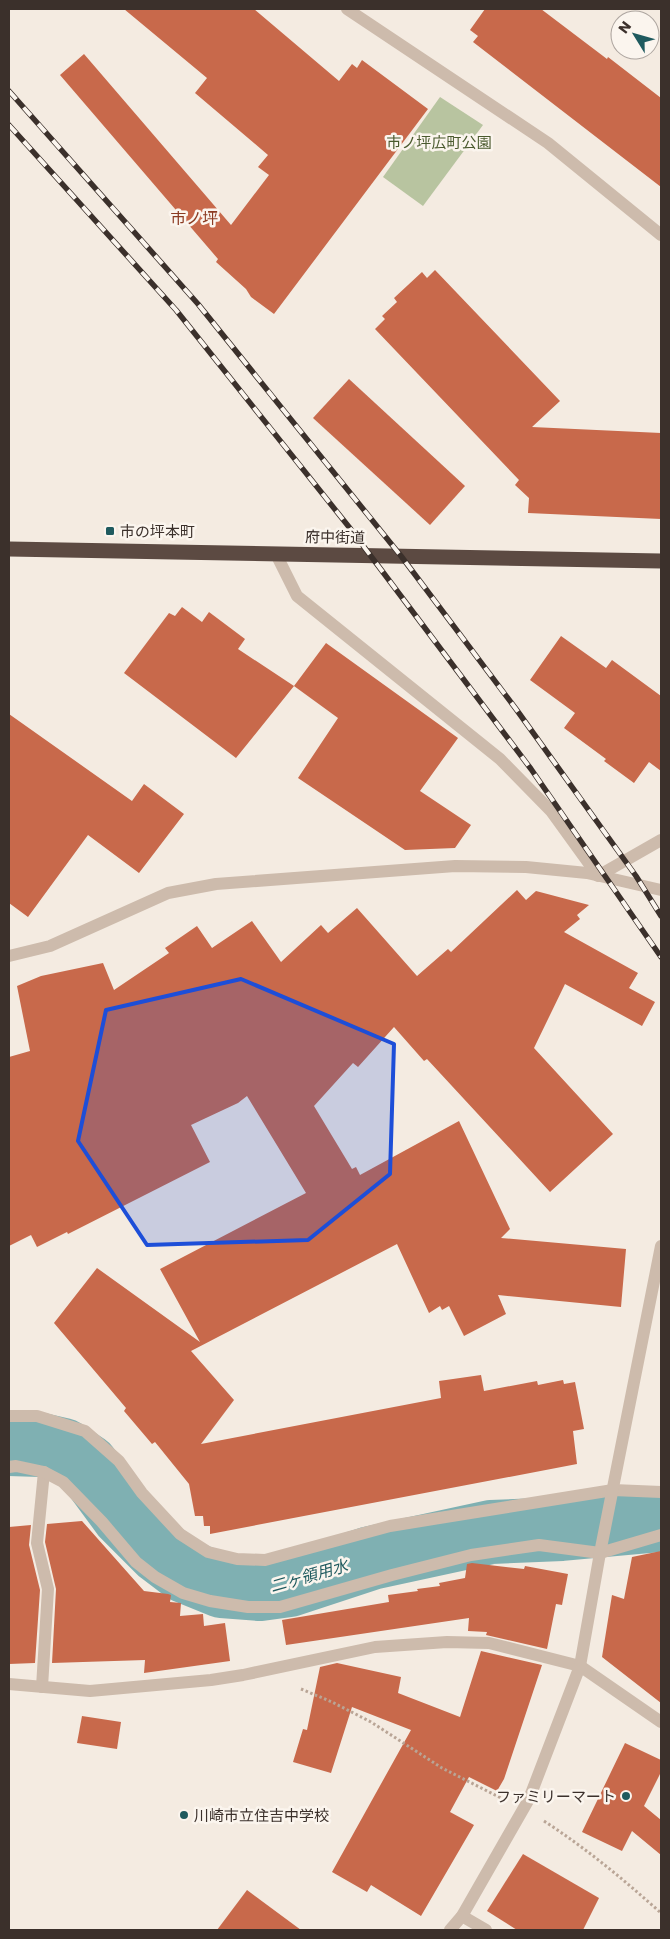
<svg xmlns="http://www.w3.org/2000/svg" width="670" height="1939" font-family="Poppins,'Noto Sans JP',sans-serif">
<rect width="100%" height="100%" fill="#f4ebe1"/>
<polygon fill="#b8c4a0" points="440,97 483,125 423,206 383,177"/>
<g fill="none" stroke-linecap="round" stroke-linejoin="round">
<polyline stroke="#7fb0b2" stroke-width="64" points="9,1444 41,1445 63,1450 87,1466 123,1515 160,1552 185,1571 222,1586 260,1589 289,1585 371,1558 491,1532 562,1529 661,1520"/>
</g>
<g fill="#c8694b">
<polygon points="124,9 254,9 339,81 352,64 357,68 362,60 428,109 274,314 251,297 246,289 216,262 218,259 60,75 84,54 231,225 269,175 258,167 268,155 195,93 207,78"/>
<polygon points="485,9 541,9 607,59 608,57 661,98 661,187 473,42 478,36 470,30"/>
<polygon points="435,270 560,401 532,427 661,433 661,519 528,513 529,498 515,485 519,480 375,329 385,319 382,316 397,302 394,298 422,272 427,278"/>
<polygon points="349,379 465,486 430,525 313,418"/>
<polygon points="182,607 202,622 209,612 245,639 238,649 294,686 236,758 124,673 169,613 175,616"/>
<polygon points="561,636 606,668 612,660 661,696 661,771 649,762 634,783 604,761 606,759 564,728 575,713 530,680"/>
<polygon points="326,643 458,738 420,791 471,825 455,848 405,850 298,778 338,718 294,686"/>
<polygon points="9,714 132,801 144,784 184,814 139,873 88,835 28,917 9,903"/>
<polygon points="517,890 526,900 536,891 589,905 577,915 580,919 564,932 638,973 629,988 655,1002 642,1026 565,984 534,1048 613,1134 550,1192 427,1059 424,1061 394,1027 358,1067 353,1063 314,1106 352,1169 356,1167 360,1175 459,1121 510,1229 501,1238 626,1249 621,1307 498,1295 506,1314 464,1336 449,1306 442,1310 440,1306 429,1313 397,1244 191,1351 234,1400 201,1444 441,1398 439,1381 481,1375 484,1391 537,1381 538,1385 563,1380 564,1384 575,1382 584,1429 573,1431 577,1464 210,1534 210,1526 204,1526 203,1516 195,1516 189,1484 155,1442 152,1444 124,1411 126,1408 54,1323 97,1268 200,1342 160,1269 306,1193 247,1096 238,1103 191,1125 210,1162 68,1234 67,1232 37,1247 31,1235 9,1246 9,1057 30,1051 17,986 41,976 103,963 114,990 169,953 165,948 197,926 212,948 252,921 281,962 321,925 328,933 357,908 417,976 448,949 451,952"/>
<polygon points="82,1521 144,1591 168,1594 171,1595 170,1602 181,1603 180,1616 203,1614 204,1626 225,1623 230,1661 144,1673 145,1660 52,1663 56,1589 45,1542 47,1524"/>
<polygon points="31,1525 29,1545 40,1590 35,1663 9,1664 9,1527"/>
<polygon points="661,1551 661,1703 602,1657 612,1595 624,1599 632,1557"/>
<polygon points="472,1563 524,1569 525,1566 568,1574 562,1605 556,1604 547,1649 486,1635 487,1632 468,1631 469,1618 286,1645 282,1620 389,1602 388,1595 418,1591 417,1589 440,1586 439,1583 465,1578 467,1564"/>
<polygon points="481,1651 542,1665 504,1779 497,1791 469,1777 450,1812 474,1825 421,1916 371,1885 367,1892 332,1872 411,1730 352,1707 331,1773 293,1762 303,1729 307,1730 320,1667 337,1663 401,1677 398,1693 460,1717"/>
<polygon points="82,1716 121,1722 117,1749 77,1743"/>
<polygon points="625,1743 661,1760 661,1772 644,1806 661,1820 661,1855 632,1831 622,1851 582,1832"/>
<polygon points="523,1854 599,1898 583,1930 517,1930 487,1911"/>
<polygon points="247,1890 301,1930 217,1930"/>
</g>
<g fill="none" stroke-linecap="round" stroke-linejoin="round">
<g stroke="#b9a596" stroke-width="3" stroke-dasharray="2.5 2.5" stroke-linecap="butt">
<polyline points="301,1689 332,1702 371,1722 442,1768 501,1798"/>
<path d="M544,1821c43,28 79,58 117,92"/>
</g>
<polyline stroke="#cdbbac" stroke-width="12" points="42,1687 48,1589 37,1543 44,1472"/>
<g stroke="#cdbbac" stroke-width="12">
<polyline points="347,9 548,143 661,235"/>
<polyline points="276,554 297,596 500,759 551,811 598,876 661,840"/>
<polyline points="9,956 50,946 168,893 216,884 455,866 526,867 587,873 661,890"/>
<polyline points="9,1416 37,1416 85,1431 119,1461 142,1493 180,1534 208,1552 237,1559 265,1560 390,1526 613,1490 661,1492"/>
<polyline points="9,1467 16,1466 44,1472 63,1482 102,1522 136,1562 155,1577 183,1593 210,1601 248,1607 280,1607 392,1575 471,1555 539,1545 600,1553 661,1535"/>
<polyline points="9,1684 90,1691 211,1680 243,1675 375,1647 447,1642 489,1643 580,1666 661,1722"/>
<polyline points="462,1916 486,1930"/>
<polyline points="450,1930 462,1916 529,1799 580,1666 600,1553 661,1246"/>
</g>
<polyline stroke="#5c4a42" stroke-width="15" points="9,549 661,561"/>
<defs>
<g id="rail">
<polyline points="9,91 198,304 401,556 516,709 636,876 661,916"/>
<polyline points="9,125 176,310 349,527 531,769 661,957"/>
</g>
</defs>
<use href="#rail" stroke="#3b302b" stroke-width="5.5"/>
<use href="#rail" stroke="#fbf5ee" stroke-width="4" stroke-dasharray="11" stroke-linecap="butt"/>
</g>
<path fill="#1d4ed8" fill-opacity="0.2" stroke="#1d4ed8" stroke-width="4" stroke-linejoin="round" d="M241,979l153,65 -4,130 -82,66 -161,5 -69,-104 28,-131z"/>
<g fill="#1f5a5e" stroke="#fbf5ee" stroke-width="2">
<rect x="105" y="526" width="10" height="10" rx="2.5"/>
<circle cx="626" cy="1796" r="5"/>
<circle cx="184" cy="1815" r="5"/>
</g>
<g text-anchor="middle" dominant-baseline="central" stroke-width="5" stroke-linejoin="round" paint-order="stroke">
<g font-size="15" fill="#4a5a2e" stroke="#fbf5ee">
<text x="439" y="142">市ノ坪広町公園</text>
</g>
<g font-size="15" fill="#3b302b" stroke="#fbf5ee" text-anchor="start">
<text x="120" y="531">市の坪本町</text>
<text x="616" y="1796" text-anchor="end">ファミリーマート</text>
<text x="194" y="1815">川崎市立住吉中学校</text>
</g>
<g font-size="15" fill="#3b302b" stroke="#fbf5ee">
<text transform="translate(335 537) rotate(1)">府中街道</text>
</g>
<g font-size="16" fill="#8c3b22" stroke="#fbf5ee">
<text x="194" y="218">市ノ坪</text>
</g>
<g font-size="16" font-style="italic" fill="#1f5a5e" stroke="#fbf5ee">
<text transform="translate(309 1576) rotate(-16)">二ヶ領用水</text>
</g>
</g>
<rect width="670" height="1939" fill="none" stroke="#3b302b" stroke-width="20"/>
<g transform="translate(635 35) rotate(307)"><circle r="24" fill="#fbf5ee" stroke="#aea6a0"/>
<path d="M0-4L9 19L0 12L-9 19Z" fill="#1f5a5e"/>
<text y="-8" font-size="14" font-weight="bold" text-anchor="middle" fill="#3b302b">N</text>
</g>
</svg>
